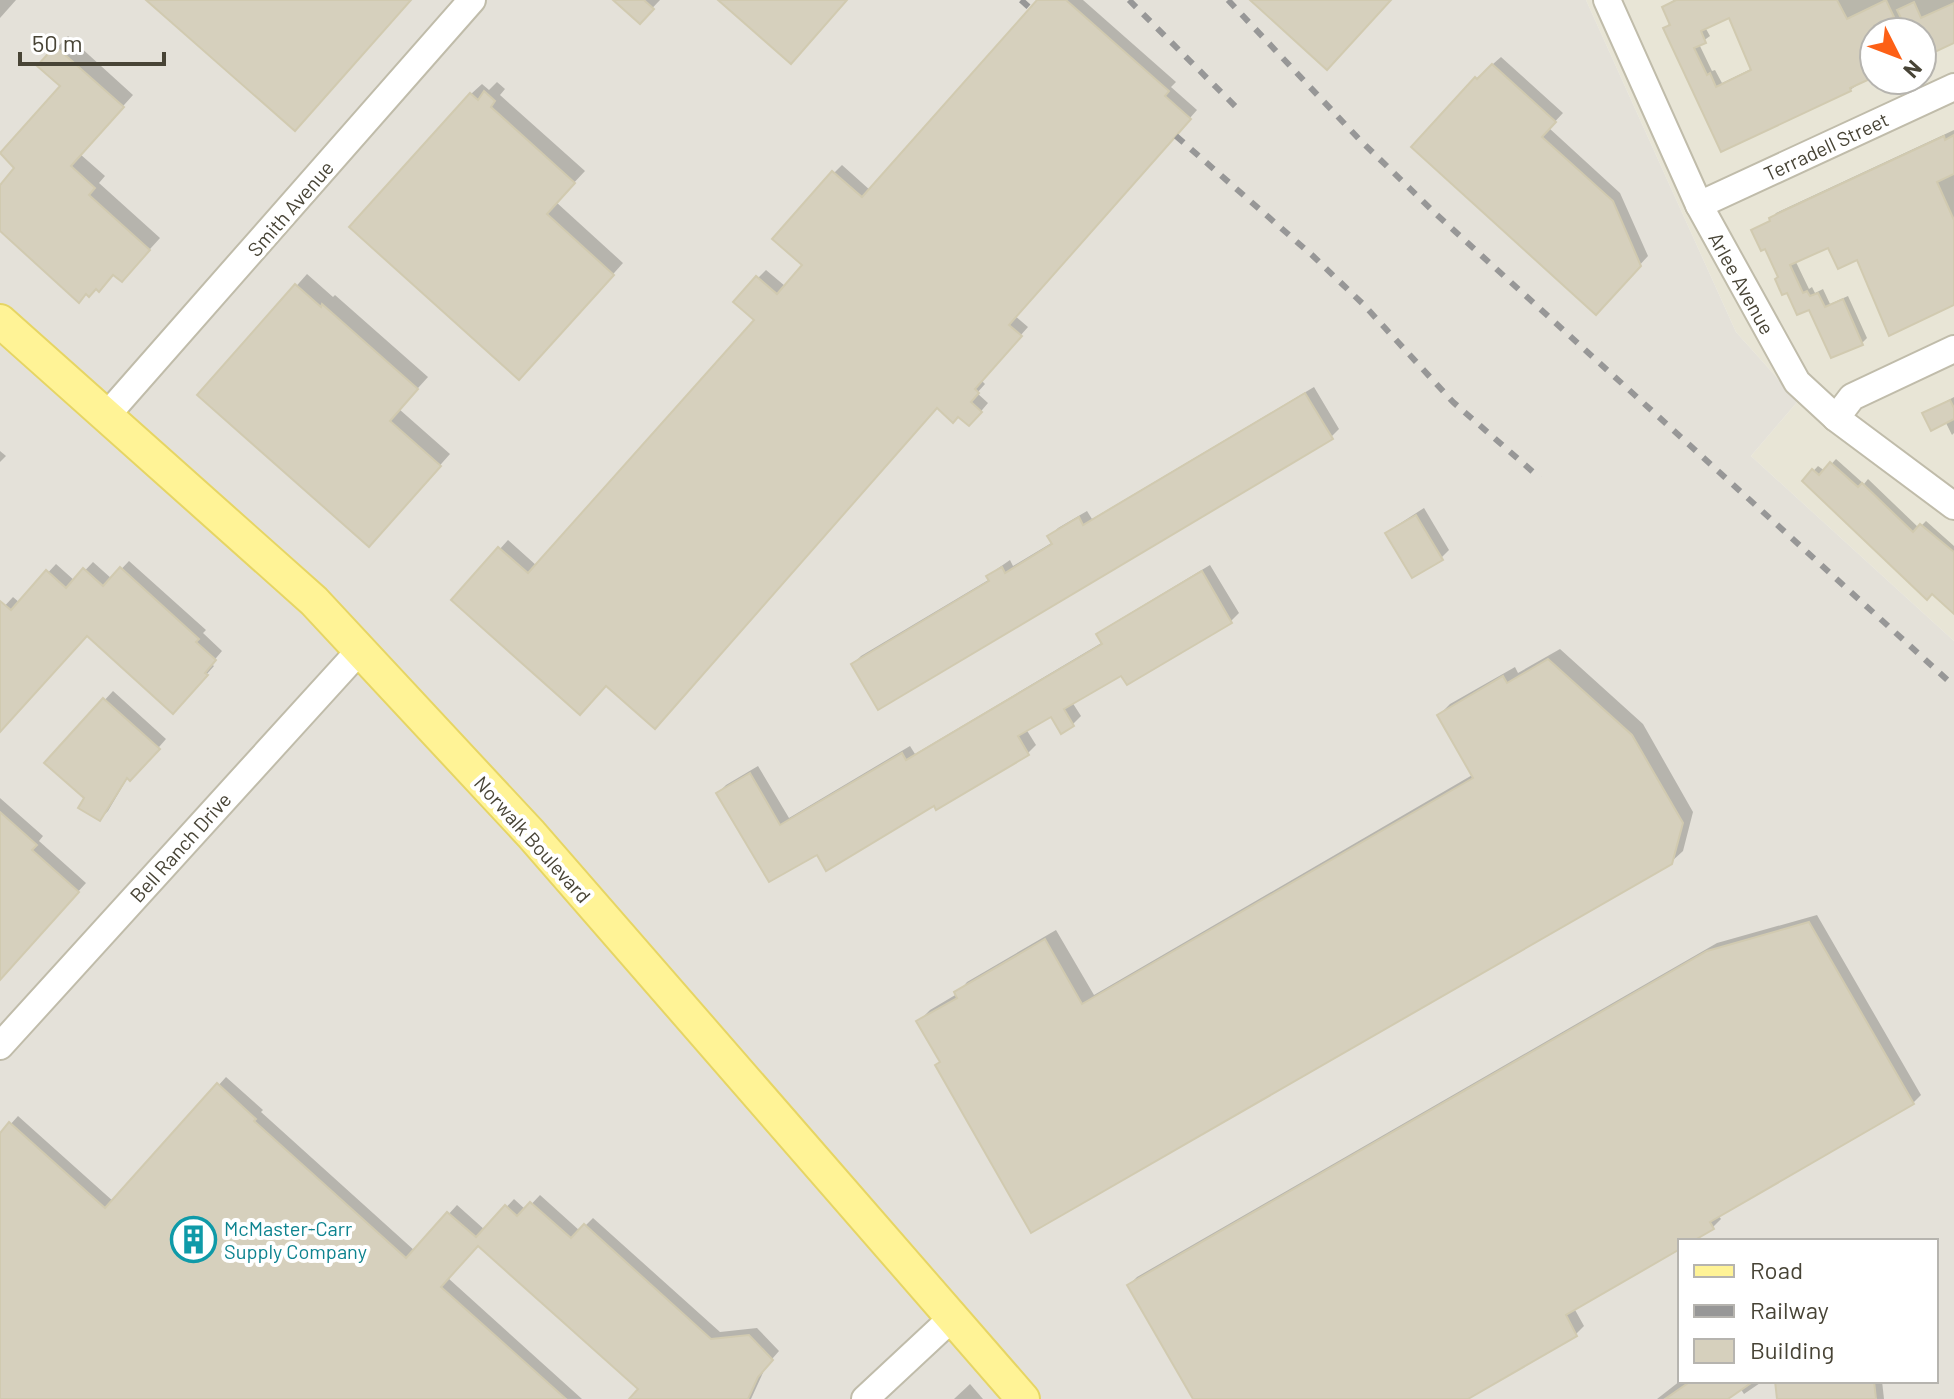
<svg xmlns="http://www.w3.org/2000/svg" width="1954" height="1399" font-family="Barlow,sans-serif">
<rect width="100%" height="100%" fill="#f4f2e8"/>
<path fill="#e8e5d6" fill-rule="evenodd" d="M1586,0h368v641l-203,-185 47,-55 -62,-69zM1874,32h48v48h-48z"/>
<path fill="#e4e1d9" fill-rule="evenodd" d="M0,0h1586l150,332 62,69 -47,55 203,185v758h-1954zM1680,1241h256v140h-256z"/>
<g fill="#0003" fill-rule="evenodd">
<polygon points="0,0 16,0 0,18"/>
<polygon points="616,0 660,0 640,21"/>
<polygon points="1040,0 1083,0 1176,82 1171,87 1197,110 1015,316 1028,327 981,380 985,384 977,393 988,403 977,416 958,414 937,406 606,684 454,600 508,540 537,566 756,320 758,278 766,270 785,286 805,265 775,239 834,173 842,165 871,191"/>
<path d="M1674,0h280v41l-32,15v-24h-48v42l-24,16 -128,60 -57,-122 6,-6 -7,-15zM1730,16l23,52 -31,15 -7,-13 -3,1 -13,-27 11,-8 -5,-9z"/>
<polygon points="68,36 133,95 80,154 105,176 99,183 160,238 132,269 0,229 0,188 17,168 63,86 40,66"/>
<polygon points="1501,57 1563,113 1549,128 1620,193 1648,256 1604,304 1414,147 1477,78"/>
<polygon points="497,82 505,89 500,95 585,171 556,202 623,263 530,367 471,94 482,84 489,90"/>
<polygon points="1954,130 1954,303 1829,245 1795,260 1809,289 1812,287 1815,293 1823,289 1830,304 1848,296 1867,338 1862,343 1832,356 1810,307 1780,276 1766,247 1754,230 1772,219 1776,213"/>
<polygon points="307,274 333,297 335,295 428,377 399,409 450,454 380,533 200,395"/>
<polygon points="1314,387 1339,429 1331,437 853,664 861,656 990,579 989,576 997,569 1010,560 1013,566 1053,542 1050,536 1058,528 1087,511 1092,519"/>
<polygon points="1954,397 1954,433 1952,435 1945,421 1925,413"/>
<polygon points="0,451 6,456 0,462"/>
<polygon points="1836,459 1864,484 1868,479 1919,528 1926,521 1954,546 1954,611 1805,480 1818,466 1825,471"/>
<polygon points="1424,508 1449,550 1441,558 1388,533 1396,526"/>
<polygon points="129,561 206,630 203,633 222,651 211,664 214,666 181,703 87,633 0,729 0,611 13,597 20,603 56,564 75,581 93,562 112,579"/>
<polygon points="1210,565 1239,613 1231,621 1121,673 1072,702 1081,716 1073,724 1052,714 1026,729 1036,745 1028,753 935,803 818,852 718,793 726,785 758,766 789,818 910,746 915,754 1103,642 1099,634 1107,627"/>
<polygon points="1560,649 1643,724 1693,812 1683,851 1671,862 942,1061 919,1021 930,1010 957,994 967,982 1056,930 1094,995 1474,774 1439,715 1450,704 1515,667 1518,673"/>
<polygon points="113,691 166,739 138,771 128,777 108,811 100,819 86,798 47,763"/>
<polygon points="0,798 43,836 39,841 86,883 15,961 0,962"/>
<polygon points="1817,915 1921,1095 1913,1103 1718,1215 1721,1219 1713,1227 1689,1241 1680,1241 1680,1246 1574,1308 1584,1326 1576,1334 1464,1399 1195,1399 1129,1285 1137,1277 1717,943"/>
<polygon points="226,1077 263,1110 261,1112 415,1251 457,1205 485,1230 514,1199 526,1210 540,1195 580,1231 593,1218 720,1332 757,1328 779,1351 766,1366 751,1399 632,1399 641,1389 478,1244 448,1278 582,1399 0,1399 0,1136 18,1116 114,1202"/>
<polygon points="1680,1381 1688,1382 1763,1381 1744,1394 1740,1388 1724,1399 1657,1399"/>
<polygon points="1777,1381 1882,1381 1884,1399 1779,1399"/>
<polygon points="970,1384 983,1399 954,1399"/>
</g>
<g fill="#d6d0bd" stroke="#d1cab0" stroke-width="2" fill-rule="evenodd">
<polygon points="146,0 411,0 295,131"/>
<polygon points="613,0 644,0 654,9 640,24"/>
<polygon points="718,0 847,0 791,64"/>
<polygon points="1037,0 1066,0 1169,91 1165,96 1191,119 1009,325 1022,336 975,389 979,393 971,402 982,412 969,426 958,417 953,423 937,408 655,729 606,686 580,715 451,600 498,547 528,573 754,320 733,302 756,276 777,294 802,265 772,239 832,171 862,197"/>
<polygon points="1250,0 1391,0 1327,70"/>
<path d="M1676,0h161l10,19 39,-19 8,17 -20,9v51l-24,11 1,3 -130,61 -58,-124 7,-3 -8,-18zM1729,18l22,52 -35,17 -6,-14 -3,2 -13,-27 12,-5 -5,-12z"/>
<polygon points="1914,2 1921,18 1954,3 1954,43 1922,58 1922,32 1891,32 1905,26 1897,10"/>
<polygon points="55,46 124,107 71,166 95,188 89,195 150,250 122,282 113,275 99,292 96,289 89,297 86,294 79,303 0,231 0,185 14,168 0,153 60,86 37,66"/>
<polygon points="1492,64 1556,122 1542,137 1613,201 1641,266 1596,315 1411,147 1475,77 1477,79"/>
<polygon points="484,91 495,101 491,107 575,183 547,214 614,275 519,380 349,227 470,93 478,100"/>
<polygon points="1954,135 1954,174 1937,182 1954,220 1954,305 1889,336 1857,260 1838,269 1828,248 1790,265 1803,293 1807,291 1810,296 1818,293 1825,307 1843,299 1863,345 1831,358 1809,310 1797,315 1787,293 1782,295 1775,279 1778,277 1765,249 1761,251 1751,230 1770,221 1769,218 1783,211 1944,136 1945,140"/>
<polygon points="295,284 321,307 322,304 418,389 390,421 441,466 369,547 197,395"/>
<polygon points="1305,393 1333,439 878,710 851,664 989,581 986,576 1002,567 1005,573 1052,544 1047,536 1079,517 1083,525"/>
<polygon points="1950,400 1954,408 1954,419 1931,431 1922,413"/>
<polygon points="1830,462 1858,487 1862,483 1913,532 1920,524 1954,552 1954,614 1932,594 1927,600 1802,481 1812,469 1819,475"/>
<polygon points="1416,515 1443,560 1412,578 1385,533"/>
<polygon points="120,567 199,639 196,642 216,660 205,673 208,675 173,714 87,636 0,732 0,601 11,610 46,570 66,588 83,568 103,586"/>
<polygon points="1202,571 1232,623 1127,685 1121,676 1064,709 1074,726 1061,734 1051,717 1018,736 1029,755 936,810 934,806 826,871 817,855 769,882 716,793 750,773 780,825 902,753 906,760 1102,644 1096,634"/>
<polygon points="1548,659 1632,735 1683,823 1672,864 1031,1233 935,1065 940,1062 916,1021 957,998 954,992 1045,939 1082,1004 1473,778 1437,715 1503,676 1507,683"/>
<polygon points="103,698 160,749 130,781 127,778 100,821 78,808 84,798 44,763"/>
<polygon points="0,812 37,845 32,850 79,892 0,980"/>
<polygon points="1809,922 1914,1104 1710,1222 1714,1229 1693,1241 1680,1241 1680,1249 1566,1315 1577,1336 1468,1399 1193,1399 1127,1285 1707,951"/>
<polygon points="217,1083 256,1119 254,1121 406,1258 447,1212 476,1237 505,1205 517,1216 530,1202 571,1238 584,1224 711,1339 749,1335 773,1360 758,1377 748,1399 629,1399 638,1389 478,1246 441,1287 566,1399 0,1399 0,1133 9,1122 105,1208"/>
<polygon points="1691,1381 1754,1381 1728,1399 1665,1399"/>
<polygon points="1775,1381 1874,1381 1876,1399 1777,1399"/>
</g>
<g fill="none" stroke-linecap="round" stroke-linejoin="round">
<defs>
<g id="minor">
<polyline points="1607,0 1699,205 1797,382 1836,418 1954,506"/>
<polyline points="1699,205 1954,87"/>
<polyline points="107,415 472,0"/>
<polyline points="1836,418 1852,397 1954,349"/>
<polyline points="0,1046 361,649"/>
<polyline points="865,1399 953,1317"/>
</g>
<polyline id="major" points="0,321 314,601 531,834 1023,1399"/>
</defs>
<use href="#minor" stroke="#c0bcaa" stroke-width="30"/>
<use href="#major" stroke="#e6d564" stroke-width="36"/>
<use href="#minor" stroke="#fff" stroke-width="26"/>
<use href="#major" stroke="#fff396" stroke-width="32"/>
<g stroke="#979797" stroke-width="6" stroke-dasharray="10 10" stroke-linecap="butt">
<polyline points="1021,0 1030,8"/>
<polyline points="1129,0 1237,108"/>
<polyline points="1228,0 1359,139 1436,214 1954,686"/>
<polyline points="1176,136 1313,256 1363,304 1453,402 1540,478"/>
</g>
</g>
<defs>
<symbol id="building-ring" viewBox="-11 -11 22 22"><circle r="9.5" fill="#fff" stroke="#0f9aa8" stroke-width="1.5"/><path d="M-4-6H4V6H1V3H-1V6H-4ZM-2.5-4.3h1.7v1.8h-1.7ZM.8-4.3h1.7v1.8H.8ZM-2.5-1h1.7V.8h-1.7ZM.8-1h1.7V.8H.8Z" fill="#0f9aa8"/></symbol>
</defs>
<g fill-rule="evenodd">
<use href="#building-ring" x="168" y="1214" width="51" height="51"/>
</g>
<g text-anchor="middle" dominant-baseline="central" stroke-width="8" stroke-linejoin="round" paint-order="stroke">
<g font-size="20" fill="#484436" stroke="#fff">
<text transform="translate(1826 146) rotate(-25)">Terradell Street</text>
<text transform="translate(290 208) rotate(-49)">Smith Avenue</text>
<text transform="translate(1742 283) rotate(61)">Arlee Avenue</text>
<text transform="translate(533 839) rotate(48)">Norwalk Boulevard</text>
<text transform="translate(180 847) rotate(-48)">Bell Ranch Drive</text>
</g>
<g font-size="20" fill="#0d838f" stroke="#fff" text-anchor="start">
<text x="224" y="1228">McMaster-Carr<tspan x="224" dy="23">Supply Company</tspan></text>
</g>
</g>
<rect x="1678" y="1239" width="260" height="144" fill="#ffffff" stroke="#b6b4af" stroke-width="2"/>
<rect x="1694" y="1265" width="40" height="12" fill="#fff396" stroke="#b6b4af" stroke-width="2"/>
<text x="1750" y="1279" font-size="24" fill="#484436">Road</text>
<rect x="1694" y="1305" width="40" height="12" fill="#979797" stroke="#b6b4af" stroke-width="2"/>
<text x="1750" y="1319" font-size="24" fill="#484436">Railway</text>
<rect x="1694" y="1339" width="40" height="24" fill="#d6d0bd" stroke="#b6b4af" stroke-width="2"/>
<text x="1750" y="1359" font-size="24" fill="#484436">Building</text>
<g transform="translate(1898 56) rotate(132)"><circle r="38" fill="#ffffff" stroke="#b6b4af" stroke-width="2"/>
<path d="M0-6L14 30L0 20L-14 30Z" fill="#fd6016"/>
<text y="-12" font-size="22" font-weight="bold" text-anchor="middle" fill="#484436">N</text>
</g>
<path d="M20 52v12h144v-12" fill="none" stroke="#484436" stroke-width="4"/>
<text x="32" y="52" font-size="24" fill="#484436" stroke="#ffffff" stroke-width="6" paint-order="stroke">50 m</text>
</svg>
